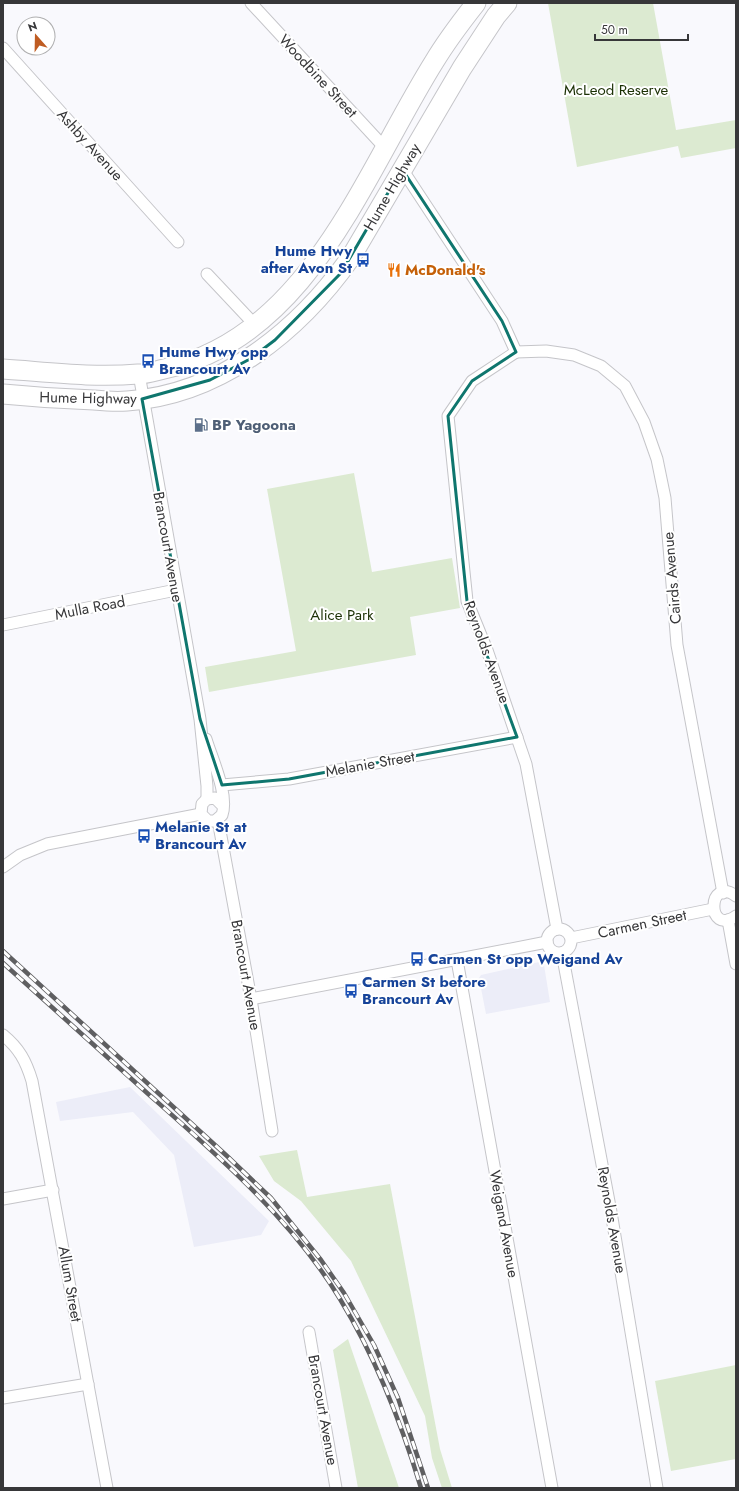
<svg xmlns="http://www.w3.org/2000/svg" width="739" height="1491" font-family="Jost,sans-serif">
<rect width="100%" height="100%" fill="#f9f9fd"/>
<g fill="#ecedf8">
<polygon points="539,962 544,965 550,1002 486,1014 479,978 481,975"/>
<polygon points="130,1087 269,1221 261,1235 194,1247 174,1155 133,1112 60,1121 56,1102"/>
</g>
<g fill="#dcead1">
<polygon points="548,3 653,3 676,130 736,120 736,148 681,158 678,146 577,167"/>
<polygon points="354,473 372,572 452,558 460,608 410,617 416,655 209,692 205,667 296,651 267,489"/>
<polygon points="297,1150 307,1197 390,1184 440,1449 452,1488 442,1488 432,1458 425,1416 351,1261 301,1201 274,1181 259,1156"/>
<polygon points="348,1339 394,1473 399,1488 358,1488 333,1350"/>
<polygon points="736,1365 736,1459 671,1471 655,1381"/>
</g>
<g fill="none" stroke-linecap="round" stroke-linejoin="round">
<defs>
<g id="minor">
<polyline points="251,3 385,148"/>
<polyline points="3,48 178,242"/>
<polyline points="402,169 502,321 516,352"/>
<polyline points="207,274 255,325"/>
<polyline points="516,352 546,351 574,355 601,366 625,386 644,422 657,459 665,498 677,645 723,893"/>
<polyline points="516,352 472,381 448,416 467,601 487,650 526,764 557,929"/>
<polyline points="139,374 200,719 207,786 207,799"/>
<polyline points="3,625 176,590"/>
<path d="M206,739c6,20 23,56 16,76l-7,6h-7l-7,-7 1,-10 5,-5 8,-1 8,8"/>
<polyline points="222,785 289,779 517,737"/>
<polyline points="218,820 251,999 272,1131"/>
<polyline points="3,867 20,855 47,844 201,814"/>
<path d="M736,896c-29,-21 -30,41 0,20"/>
<polyline points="728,920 736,964"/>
<circle cx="559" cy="941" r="12"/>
<polyline points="571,938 713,909"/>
<polyline points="562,953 611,1212 657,1488"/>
<polyline points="457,960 552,1488"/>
<polyline points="251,999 547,942"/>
<path d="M3,1035c16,13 23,26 29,46l75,407"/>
<polyline points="3,1199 53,1190"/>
<polyline points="309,1332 336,1488"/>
<polyline points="3,1398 88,1384"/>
</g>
<g id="trunk">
<path d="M3,369c45,3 90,9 135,5 9,0 17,-3 26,-5 144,-31 200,-195 270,-307 12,-20 27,-40 42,-59"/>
<path d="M3,394c30,3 60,5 91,6 10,1 22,2 33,1 93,-6 172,-70 224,-144l111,-189 34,-52 11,-13"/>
</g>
</defs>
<use href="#minor" stroke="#c5c5c9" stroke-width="13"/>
<use href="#trunk" stroke="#c5c5c9" stroke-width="21"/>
<use href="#minor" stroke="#fff" stroke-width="11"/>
<use href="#trunk" stroke="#fff" stroke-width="19"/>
<defs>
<g id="rail">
<polyline points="3,951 227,1156 271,1198 321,1260 344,1293 374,1345 398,1398 428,1488"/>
<path d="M3,963c48,43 95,86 143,129 70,62 145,126 194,207 36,59 61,123 81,189"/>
</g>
</defs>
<use href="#rail" stroke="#5f5f61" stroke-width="4.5"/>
<use href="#rail" stroke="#fff" stroke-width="3" stroke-dasharray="9" stroke-linecap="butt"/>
</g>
<path fill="none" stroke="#0f766e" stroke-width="3" stroke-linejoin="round" d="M402,169l100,152 14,31 -44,29 -24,35 19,185 50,136 -228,42 -67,6 -22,-66 -58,-320 68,-19 40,-21 25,-19 66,-67z"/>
<defs>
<symbol id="bus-bare" viewBox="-9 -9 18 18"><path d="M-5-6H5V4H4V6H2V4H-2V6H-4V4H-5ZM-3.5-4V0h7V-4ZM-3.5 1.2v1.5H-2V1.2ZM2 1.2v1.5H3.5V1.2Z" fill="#1a4fb4" stroke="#fff" stroke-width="2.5" paint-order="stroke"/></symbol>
<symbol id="restaurant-bare" viewBox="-9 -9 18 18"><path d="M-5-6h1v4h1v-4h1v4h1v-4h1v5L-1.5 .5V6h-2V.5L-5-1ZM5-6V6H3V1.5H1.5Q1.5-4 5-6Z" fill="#e8710a" stroke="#fff" stroke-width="2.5" paint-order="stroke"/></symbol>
<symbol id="fuel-bare" viewBox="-9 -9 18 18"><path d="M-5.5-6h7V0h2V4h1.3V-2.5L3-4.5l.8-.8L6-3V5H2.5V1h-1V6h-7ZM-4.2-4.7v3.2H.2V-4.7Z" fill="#5c6f8a" stroke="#fff" stroke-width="2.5" paint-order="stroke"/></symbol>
</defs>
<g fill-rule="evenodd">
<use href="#bus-bare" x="353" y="250" width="20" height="20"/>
<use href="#restaurant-bare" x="384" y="260" width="20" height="20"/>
<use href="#bus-bare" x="138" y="351" width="20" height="20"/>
<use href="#fuel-bare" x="191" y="415" width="20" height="20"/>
<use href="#bus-bare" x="134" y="826" width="20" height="20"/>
<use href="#bus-bare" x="407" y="949" width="20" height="20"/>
<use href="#bus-bare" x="341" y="981" width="20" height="20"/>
</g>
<g text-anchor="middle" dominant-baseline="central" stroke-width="4" stroke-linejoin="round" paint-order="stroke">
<g font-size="15" fill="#373739" stroke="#fff">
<text transform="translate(318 76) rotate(47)">Woodbine Street</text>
<text transform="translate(90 145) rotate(48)">Ashby Avenue</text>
<text transform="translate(392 187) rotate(-60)">Hume Highway</text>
<text transform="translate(88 398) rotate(1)">Hume Highway</text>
<text transform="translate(168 547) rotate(80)">Brancourt Avenue</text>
<text transform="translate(672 578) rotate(-95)">Cairds Avenue</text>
<text transform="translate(90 608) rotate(-11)">Mulla Road</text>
<text transform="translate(487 652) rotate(70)">Reynolds Avenue</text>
<text transform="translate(370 764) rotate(-10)">Melanie Street</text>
<text transform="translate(642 924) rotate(-12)">Carmen Street</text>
<text transform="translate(246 975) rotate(80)">Brancourt Avenue</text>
<text transform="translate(612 1220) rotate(80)">Reynolds Avenue</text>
<text transform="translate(504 1224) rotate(80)">Weigand Avenue</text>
<text transform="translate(70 1284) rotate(80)">Allum Street</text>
<text transform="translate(323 1410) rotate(80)">Brancourt Avenue</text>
</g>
<g font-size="15" fill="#1b3004" stroke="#fff">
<text x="616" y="90">McLeod Reserve</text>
<text x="342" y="615">Alice Park</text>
</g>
<g font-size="15" font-weight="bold" fill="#164399" stroke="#fff" text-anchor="start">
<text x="352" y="251" text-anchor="end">Hume Hwy<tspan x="352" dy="17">after Avon St</tspan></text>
<text x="159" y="352">Hume Hwy opp<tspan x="159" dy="17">Brancourt Av</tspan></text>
<text x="155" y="827">Melanie St at<tspan x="155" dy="17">Brancourt Av</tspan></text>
<text x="428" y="959">Carmen St opp Weigand Av</text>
<text x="362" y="982">Carmen St before<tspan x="362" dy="17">Brancourt Av</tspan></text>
</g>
<g font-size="15" font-weight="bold" fill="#c56008" stroke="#fff" text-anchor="start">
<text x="405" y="270">McDonald's</text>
</g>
<g font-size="15" font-weight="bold" fill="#4e5e75" stroke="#fff" text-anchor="start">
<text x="212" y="425">BP Yagoona</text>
</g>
</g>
<rect width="739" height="1491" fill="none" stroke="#373739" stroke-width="8"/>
<g transform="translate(36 36) rotate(340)"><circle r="19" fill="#ffffff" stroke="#afafb0"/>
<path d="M0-3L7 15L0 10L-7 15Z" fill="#bf5c22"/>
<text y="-6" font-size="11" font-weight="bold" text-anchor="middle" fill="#373739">N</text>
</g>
<path d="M595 34v6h93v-6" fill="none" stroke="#373739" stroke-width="2"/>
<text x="601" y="34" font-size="12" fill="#373739" stroke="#ffffff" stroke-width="3" paint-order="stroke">50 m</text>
</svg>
